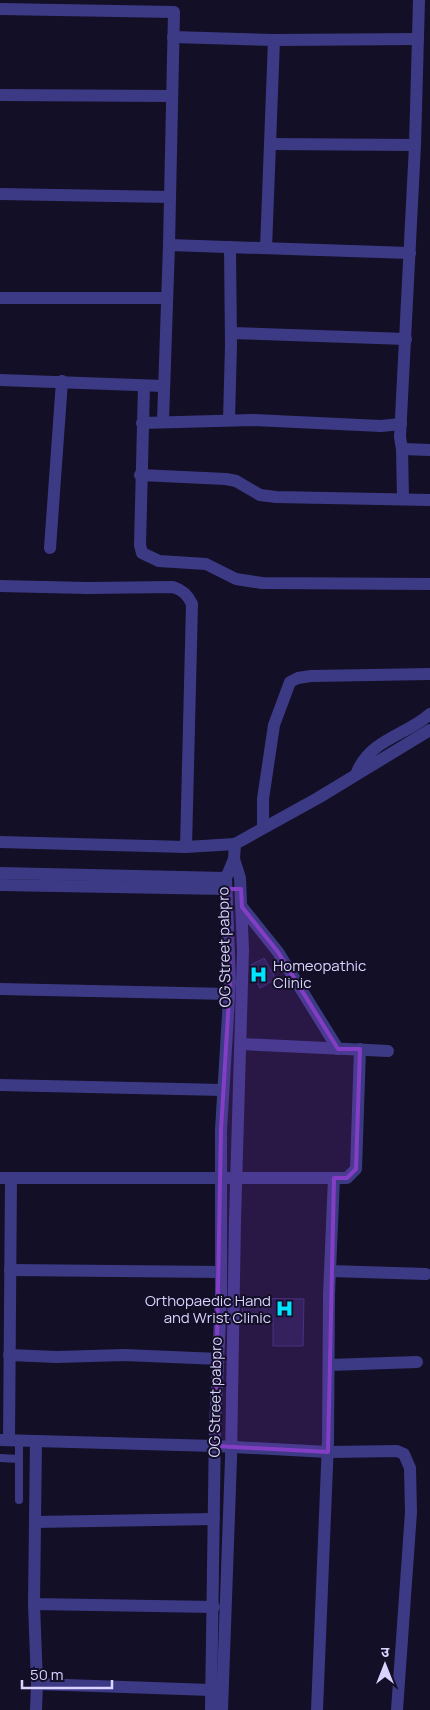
<svg xmlns="http://www.w3.org/2000/svg" width="430" height="1710" font-family="Manrope,'Noto Sans Devanagari',sans-serif">
<rect width="100%" height="100%" fill="#130f26"/>
<g fill="#241b47" stroke="#3b2d73">
<polygon points="264,958 276,979 260,988 250,972 251,965"/>
<polygon points="243,1298 304,1299 303,1346 273,1346 273,1316 242,1316"/>
</g>
<g fill="none" stroke-linecap="round" stroke-linejoin="round">
<g stroke="#3d3a85" stroke-width="8">
<polyline points="19,1440 19,1500"/>
<polyline points="0,1458 19,1459"/>
</g>
<g stroke="#3d3a85" stroke-width="12">
<polyline points="419,0 415,145 400,437 402,449 430,450"/>
<polyline points="0,9 174,12 169,245"/>
<polyline points="173,37 274,40 418,39"/>
<polyline points="0,95 172,96"/>
<polyline points="270,144 415,145"/>
<polyline points="0,194 170,197"/>
<polyline points="266,248 274,40"/>
<polyline points="0,298 167,298"/>
<polyline points="231,333 406,339"/>
<polyline points="0,380 164,386"/>
<polyline points="144,386 140,545 142,553 159,561 206,564 236,579 262,583 430,584"/>
<polyline points="229,420 231,345 230,247"/>
<polyline points="163,421 169,245 410,253"/>
<polyline points="142,423 252,420 381,426 401,424"/>
<polyline points="402,449 403,498"/>
<polyline points="140,475 226,479 236,481 260,495 276,497 430,500"/>
<polyline points="50,548 62,381"/>
<path d="M0,586l87,2 86,-1c10,3 15,8 19,17l-6,243"/>
<path d="M357,772c14,-33 48,-36 73,-58"/>
<polyline points="263,827 263,799 274,725 290,682 298,678 311,676 430,674"/>
<polyline points="0,842 186,847 235,844"/>
<polyline points="0,873 226,878"/>
<polyline points="0,885 227,889"/>
<polyline points="242,907 278,952 338,1049"/>
<polyline points="0,989 229,994"/>
<polyline points="241,1044 388,1051"/>
<polyline points="0,1085 223,1090"/>
<polyline points="0,1178 347,1178 356,1169 360,1049"/>
<polyline points="10,1270 221,1272"/>
<polyline points="330,1271 426,1274"/>
<polyline points="9,1355 57,1357 124,1355 219,1359"/>
<polyline points="329,1365 417,1362"/>
<polyline points="0,1440 215,1446 328,1452 397,1451 404,1454 410,1468 411,1512 397,1710"/>
<polyline points="9,1440 11,1178"/>
<polyline points="36,1441 34,1604 214,1607"/>
<polyline points="35,1522 214,1519"/>
<polyline points="34,1604 37,1684 211,1690"/>
<polyline points="36,1710 37,1684"/>
<polyline points="317,1710 328,1442 329,1295 334,1178"/>
</g>
<g stroke="#3d3a85" stroke-width="12">
<polyline points="211,1710 215,1427 221,1297 221,1130 230,982 226,878 234,859 235,844 318,798 430,730"/>
<polyline points="222,1710 231,1459 235,1220 243,950 240,878 234,859"/>
</g>
</g>
<path fill="#843dc5" fill-opacity="0.2" stroke="#843dc5" stroke-width="4" stroke-linejoin="round" d="M227,889h14l1,18 36,45 60,97h22l-4,120 -9,9h-13l-6,274 -113,-6 6,-316 9,-148z"/>
<defs>
<symbol id="hospital-bare" viewBox="-9 -9 18 18"><path d="M-5-5h3v3.5h4V-5h3V5h-3V1.5h-4V5h-3Z" fill="#00e5ff" stroke="#130f26" stroke-width="2.5" paint-order="stroke"/></symbol>
</defs>
<g fill-rule="evenodd">
<use href="#hospital-bare" x="246" y="962" width="25" height="25"/>
<use href="#hospital-bare" x="272" y="1296" width="25" height="25"/>
</g>
<g text-anchor="middle" dominant-baseline="central" stroke-width="4" stroke-linejoin="round" paint-order="stroke">
<g font-size="15" fill="#d9d4ff" stroke="#130f26">
<text transform="translate(224 947) rotate(-91)">OG Street pabpro</text>
<text transform="translate(215 1397) rotate(-89)">OG Street pabpro</text>
</g>
<g font-size="15" fill="#d9d4ff" stroke="#130f26" text-anchor="start">
<text x="273" y="965">Homeopathic<tspan x="273" dy="17">Clinic</tspan></text>
<text x="271" y="1300" text-anchor="end">Orthopaedic Hand<tspan x="271" dy="17">and Wrist Clinic</tspan></text>
</g>
</g>
<g transform="translate(385 1665)" stroke="#130f26" stroke-width="4" paint-order="stroke">
<path d="M0-4L9 19L0 12L-9 19Z" fill="#d9d4ff"/>
<text y="-8" font-size="14" font-weight="bold" text-anchor="middle" fill="#d9d4ff">उ</text>
</g>
<path d="M22 1680v8h90v-8" fill="none" stroke="#d9d4ff" stroke-width="2.5"/>
<text x="30" y="1680" font-size="15" fill="#d9d4ff" stroke="#130f26" stroke-width="4" paint-order="stroke">50 m</text>
</svg>
